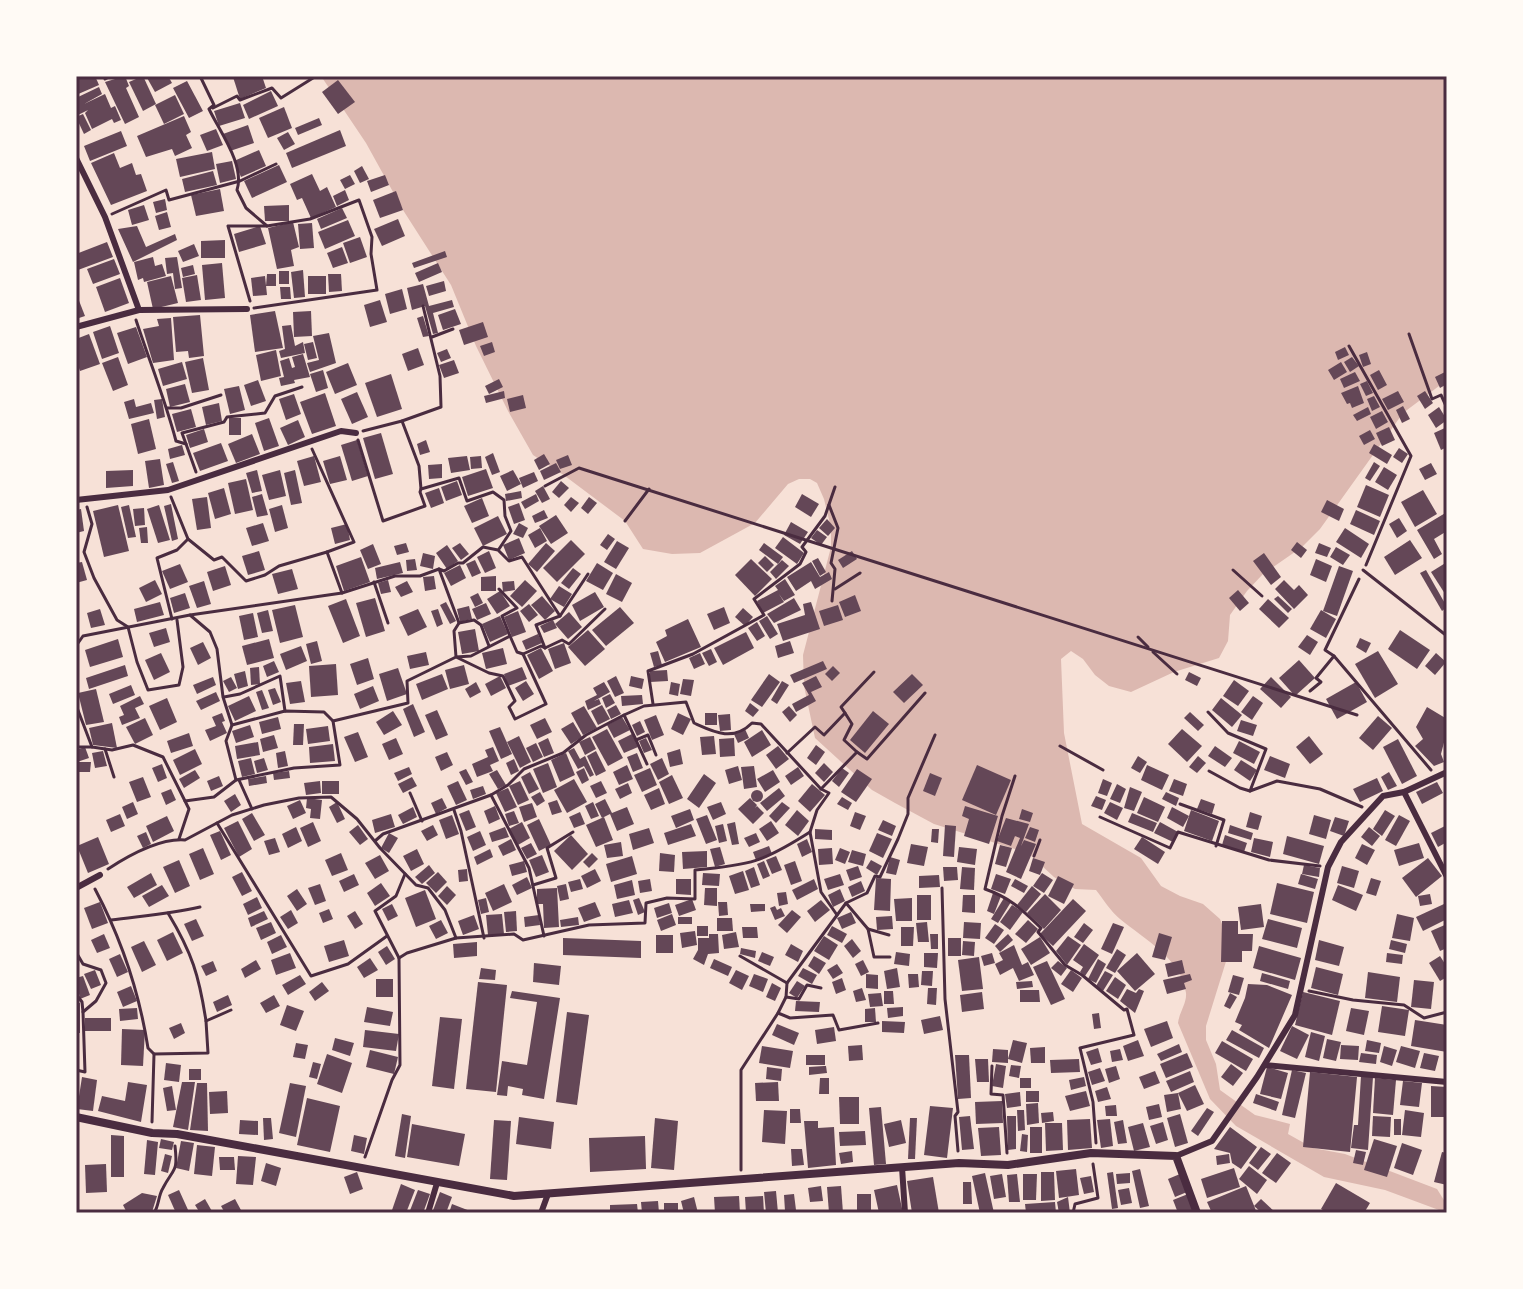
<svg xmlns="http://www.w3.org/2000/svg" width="1523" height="1289" font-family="Ubuntu,sans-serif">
<rect width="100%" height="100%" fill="#f7e1d7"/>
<path fill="#dcb8b0" d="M321,76h1126v304l-44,33 -83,116 -18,18 -39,27 -16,17 -17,24 -2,26 -9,17 -45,14 -43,20 -22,-6 -14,-11 -12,-16 -12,-8 -10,8 3,74 18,91 59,34 20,28 19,10 23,8 17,15 8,20v16l-22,71v14l10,24 4,26 35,25 35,9 -2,10 25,14 32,6 92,35 10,16v8l-62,-23 -61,-13 -88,-51 -26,-27 -32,-76c1,-10 9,-20 8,-30 -4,-34 -42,-54 -66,-74 -9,-7 -17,-20 -24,-29l-21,-1 -21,-12 -26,-24 -94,-29 -39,-21 -23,-13 -57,-52 -11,-52 -1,-31 28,-108v-19l-7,-29 -7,-16 -7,-4h-11l-11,5 -33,39 -55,30 -28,1 -29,-5 -18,-28 -60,-45 -32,-21 -25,-44 -32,-65 -25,-61 -48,-75 -37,-67z"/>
<g fill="#644757">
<polygon points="76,76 95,76 99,85 76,95"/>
<polygon points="125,76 129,86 126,88 139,117 125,124 105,82"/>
<polygon points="143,76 156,104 143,111 129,82"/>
<polygon points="146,76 168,76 172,83 155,92"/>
<polygon points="236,76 262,76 266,88 240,99 233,77"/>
<polygon points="338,80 355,102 338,114 322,92"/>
<polygon points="187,81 203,111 189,118 173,88"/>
<polygon points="99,87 102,94 84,104 105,94 111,108 115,106 121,120 114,123 112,119 92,129 85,113 88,110 76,116 76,98"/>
<polygon points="271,91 278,106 249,119 243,105"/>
<polygon points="175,95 184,114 164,124 155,105"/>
<polygon points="240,103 245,118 219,126 214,111"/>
<polygon points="284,107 292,128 268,138 259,118"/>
<polygon points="83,114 91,130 84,134 76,117"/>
<polygon points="184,116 191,132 186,135 192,148 175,156 172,149 146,157 137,136"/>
<polygon points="319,118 322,125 298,135 295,128"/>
<polygon points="248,125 254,143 230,151 223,134"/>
<polygon points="216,129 223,145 207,151 200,135"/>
<polygon points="340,130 346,146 292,168 286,153"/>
<polygon points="121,131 127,146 90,161 84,146"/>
<polygon points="288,132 295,144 284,150 277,138"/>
<polygon points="259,150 266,166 241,177 234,161"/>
<polygon points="212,152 215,169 180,177 176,159"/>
<polygon points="114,153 120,168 132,163 136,175 141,174 147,191 111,205 91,163"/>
<polygon points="232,161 236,179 220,183 216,164"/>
<polygon points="279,165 287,182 252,198 244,181"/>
<polygon points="362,166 369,179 360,183 354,171"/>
<polygon points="213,171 217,185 185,192 182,179"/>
<polygon points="312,174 320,191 327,187 336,207 311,218 302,198 297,200 290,184"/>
<polygon points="350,175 355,184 345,189 340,180"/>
<polygon points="385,175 389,185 371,192 367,181"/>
<polygon points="220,189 224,211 196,216 191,195"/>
<polygon points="345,190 349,200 337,206 333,196"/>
<polygon points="396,191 403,210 380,218 373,200"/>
<polygon points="165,199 167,210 156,213 153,202"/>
<polygon points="144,205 149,220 132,225 128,210"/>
<polygon points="289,205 289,221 265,221 264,206"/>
<polygon points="342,208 347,218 321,229 317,219"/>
<polygon points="167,212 171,227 159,230 155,216"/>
<polygon points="398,219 405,236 382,246 374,229"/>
<polygon points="348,220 355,236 325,249 318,232"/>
<polygon points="293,222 299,247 291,250 294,266 277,269 268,228"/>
<polygon points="312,223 314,248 300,249 298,224"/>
<polygon points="137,226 146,247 175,234 177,240 133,262 118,229"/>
<polygon points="260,226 266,244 239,252 234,234"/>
<polygon points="360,237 367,257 350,263 343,243"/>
<polygon points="225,240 225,258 201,258 201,241"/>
<polygon points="107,242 113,257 78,270 76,254"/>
<polygon points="194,244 199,256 183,262 178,251"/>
<polygon points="342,247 348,263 333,268 327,253"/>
<polygon points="445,251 447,257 414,268 412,263"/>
<polygon points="153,257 155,266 162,264 166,276 144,282 143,278 138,280 134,262"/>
<polygon points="177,257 182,288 175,289 173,273 167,274 165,258"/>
<polygon points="114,259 120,274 93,284 87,269"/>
<polygon points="222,263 225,298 205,300 202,265"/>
<polygon points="438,263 442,272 419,282 415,273"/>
<polygon points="193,265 195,274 183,277 181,268"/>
<polygon points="303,270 305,297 294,298 291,272"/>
<rect x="279" y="271" width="10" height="13"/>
<polygon points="267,274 276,274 276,286 266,286"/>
<polygon points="328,274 341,274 342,291 329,292"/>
<polygon points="197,275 201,300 186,302 182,278"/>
<polygon points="171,276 178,303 153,309 147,282"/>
<polygon points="265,276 267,295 253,296 251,278"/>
<rect x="308" y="276" width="18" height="18"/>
<polygon points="120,278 129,303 105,312 96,287"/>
<polygon points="444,281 446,291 429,296 426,286"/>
<polygon points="423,284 429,306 452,300 454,307 433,313 438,333 433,334 425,306 412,310 407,288"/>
<polygon points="280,287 290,287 291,299 281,299"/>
<polygon points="402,289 407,309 390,314 385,294"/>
<polygon points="76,293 85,316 76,319"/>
<polygon points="380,300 387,322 370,327 364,305"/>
<polygon points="455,309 461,324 443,330 438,315"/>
<polygon points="275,311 283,348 255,352 250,315"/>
<polygon points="311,311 312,336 294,337 293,312"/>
<polygon points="200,315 204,356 189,358 188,351 176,352 173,317"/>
<polygon points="423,316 429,336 423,337 417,318"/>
<polygon points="171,318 174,360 153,363 143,329 159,326 157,319"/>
<polygon points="483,322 488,337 464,345 459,330"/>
<polygon points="291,325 295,346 303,342 305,353 281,358 279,351 285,349 282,326"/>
<polygon points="110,326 119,353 102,359 93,332"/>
<polygon points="136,327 147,357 128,364 117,333"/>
<polygon points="329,333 336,363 310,372 307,363 319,360 313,336"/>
<polygon points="89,334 100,364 80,371 76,359 76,339"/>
<polygon points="313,342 317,358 308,360 304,344"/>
<polygon points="492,342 495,352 484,356 480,346"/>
<polygon points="1345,347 1349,355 1338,360 1335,352"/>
<polygon points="418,348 424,365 408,371 402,354"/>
<polygon points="447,349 451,358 441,362 437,353"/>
<polygon points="276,350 281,376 261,381 256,355"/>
<polygon points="1367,352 1371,364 1363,367 1359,355"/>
<polygon points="303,354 310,377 294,380 295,383 281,386 279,378 284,377 280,361 289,358 292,368 295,367 292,357"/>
<polygon points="118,357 128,385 113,391 102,363"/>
<polygon points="1352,357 1359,366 1350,372 1344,362"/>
<polygon points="203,358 209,390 192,393 185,362"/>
<polygon points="454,360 459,373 444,378 439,365"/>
<polygon points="182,362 187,379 163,386 158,369"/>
<polygon points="1341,362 1347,372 1334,380 1328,370"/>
<polygon points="348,363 357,385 335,394 326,372"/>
<polygon points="323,370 328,388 316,392 310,374"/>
<polygon points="1379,370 1387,385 1378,390 1370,375"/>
<polygon points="1447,371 1447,384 1440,388 1435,377"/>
<polygon points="1355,372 1360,381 1344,388 1340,379"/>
<polygon points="391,374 402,409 377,417 365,383"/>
<polygon points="499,379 503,387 489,394 485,386"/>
<polygon points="258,380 266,401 251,406 244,385"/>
<polygon points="1367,381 1373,393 1366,396 1360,384"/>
<polygon points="185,384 190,402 170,407 166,389"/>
<polygon points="239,386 245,410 230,414 224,389"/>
<polygon points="1358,386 1364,403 1352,408 1350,403 1347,404 1341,393"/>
<polygon points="504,391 505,398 486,403 484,396"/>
<polygon points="1398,391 1404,402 1388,410 1382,399"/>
<polygon points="1425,391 1433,403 1425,409 1417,396"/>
<polygon points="357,392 368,417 352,424 341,399"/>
<polygon points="325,393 336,426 312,434 300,402"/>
<polygon points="294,394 301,414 286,420 279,399"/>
<polygon points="523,395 526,408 510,412 507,399"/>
<polygon points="1374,396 1380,407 1372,411 1367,399"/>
<polygon points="134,399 136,407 151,403 154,413 129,419 124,402"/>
<polygon points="162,399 165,417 157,419 154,400"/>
<polygon points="219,403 222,421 206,425 202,407"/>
<polygon points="1403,406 1410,419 1402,423 1396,410"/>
<polygon points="1368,407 1371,414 1357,421 1353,415"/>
<polygon points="1439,407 1447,420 1436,428 1428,415"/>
<polygon points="191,409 196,427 177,432 172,414"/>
<polygon points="1382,411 1388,422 1376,429 1370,417"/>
<rect x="229" y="418" width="12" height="17"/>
<polygon points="269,418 279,446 264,451 255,423"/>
<polygon points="149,419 156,449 138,454 131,424"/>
<polygon points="298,420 305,437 288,445 280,428"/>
<polygon points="1389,427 1395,440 1382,446 1376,433"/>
<polygon points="1447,427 1447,447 1441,450 1434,433"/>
<polygon points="204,429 208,442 190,448 186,435"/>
<polygon points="1370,430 1375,439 1364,445 1359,436"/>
<polygon points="381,433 393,474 375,479 363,438"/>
<polygon points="252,434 260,454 236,463 228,444"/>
<polygon points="357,440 368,476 352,481 341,445"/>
<polygon points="426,440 430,452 420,455 417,444"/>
<polygon points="221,443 228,461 200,471 193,453"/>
<polygon points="1374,444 1392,455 1387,464 1369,453"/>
<polygon points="182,445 185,455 170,459 168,449"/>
<polygon points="1399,448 1408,454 1402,463 1393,457"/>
<polygon points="493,453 500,472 492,475 485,457"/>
<polygon points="544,454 550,464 539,470 534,460"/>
<polygon points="568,455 572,465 560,469 556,460"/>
<polygon points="314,456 321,482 304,486 297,461"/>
<polygon points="340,456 347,480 330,484 323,461"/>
<polygon points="467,456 470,470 451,473 448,458"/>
<polygon points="481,456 482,468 471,469 470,457"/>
<polygon points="160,459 164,485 149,488 145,461"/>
<polygon points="173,462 179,481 172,483 166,464"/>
<polygon points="1374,462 1380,466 1370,481 1365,478"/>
<polygon points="556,463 561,472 544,480 540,471"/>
<polygon points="1431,463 1437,474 1425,480 1419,469"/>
<polygon points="442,464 442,478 429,479 428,465"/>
<polygon points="1384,467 1397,475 1388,490 1375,482"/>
<polygon points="486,469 493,488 468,496 462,477"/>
<polygon points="133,470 133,486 106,488 106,471"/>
<polygon points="257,470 262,491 252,493 246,473"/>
<polygon points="280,470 286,496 269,500 262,475"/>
<polygon points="295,470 302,503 291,505 284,473"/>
<polygon points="513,470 521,484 507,491 500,476"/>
<polygon points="534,472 538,481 523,488 519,478"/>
<polygon points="246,479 253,510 235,514 228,483"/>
<polygon points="457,481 462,495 446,501 441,487"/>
<polygon points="561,481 569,488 559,498 552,492"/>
<polygon points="1366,485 1389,495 1380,517 1357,507"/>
<polygon points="543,486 550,499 542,503 535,491"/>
<polygon points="224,488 231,514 215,519 208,493"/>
<polygon points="439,488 444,503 431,508 425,493"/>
<polygon points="1423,490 1437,514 1415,527 1401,502"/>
<polygon points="521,491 522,498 506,501 505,494"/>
<polygon points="262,494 268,515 257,517 252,497"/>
<polygon points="536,494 539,501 525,509 521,502"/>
<polygon points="802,494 819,504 811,517 795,507"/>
<polygon points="207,497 211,528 197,530 192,499"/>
<polygon points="571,497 579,503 571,512 564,505"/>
<polygon points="589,497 597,503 588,514 581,508"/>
<polygon points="482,498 489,516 472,523 464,506"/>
<polygon points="1327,500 1344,509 1339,521 1321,512"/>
<polygon points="519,503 525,520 514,524 508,507"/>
<polygon points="171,504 178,539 172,541 164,506"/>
<polygon points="118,505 129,551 104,557 93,511"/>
<polygon points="129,505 136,537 128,538 121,507"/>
<polygon points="159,505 170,540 158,543 147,509"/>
<polygon points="282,505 288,528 275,532 269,509"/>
<polygon points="144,508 145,525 135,526 133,509"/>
<polygon points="81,509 84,531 76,533 76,510"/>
<polygon points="544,510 548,518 535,523 532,516"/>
<polygon points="1356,510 1380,521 1374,535 1350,524"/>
<polygon points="1447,512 1447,531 1434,539 1442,554 1434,559 1417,530"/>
<polygon points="556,515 568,533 551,544 539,526"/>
<polygon points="498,516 507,534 483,546 474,528"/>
<polygon points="1399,518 1407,531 1397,538 1389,524"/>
<polygon points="827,519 835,528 828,536 819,528"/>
<polygon points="791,522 808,532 800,544 784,535"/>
<polygon points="263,523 269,541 252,546 246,528"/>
<polygon points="519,523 528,528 523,538 513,534"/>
<polygon points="347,524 350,540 335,544 331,528"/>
<polygon points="147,527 148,543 141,543 139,528"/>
<polygon points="540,528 547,541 535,548 528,535"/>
<polygon points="1345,528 1369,544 1361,558 1336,542"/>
<polygon points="817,530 827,537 821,545 811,538"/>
<polygon points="608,534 615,539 607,550 600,545"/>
<polygon points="783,537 804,553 797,564 775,548"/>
<polygon points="519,538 525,553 509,560 503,545"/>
<polygon points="571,540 585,554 557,582 543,568"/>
<polygon points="1410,540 1422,558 1395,575 1384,557"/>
<polygon points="617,541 629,548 616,569 604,562"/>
<polygon points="1297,542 1307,550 1301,558 1291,550"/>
<polygon points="406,543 409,552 397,555 394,546"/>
<polygon points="460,543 469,554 461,560 452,548"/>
<polygon points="546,543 555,551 537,572 528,564"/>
<polygon points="764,543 783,557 778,564 759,550"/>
<polygon points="1319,543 1331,548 1327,557 1315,553"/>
<polygon points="373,544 381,564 368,569 360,550"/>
<polygon points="447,545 458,561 447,569 436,553"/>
<polygon points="1336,547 1350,555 1343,565 1330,557"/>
<polygon points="259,551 265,570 248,575 242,556"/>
<polygon points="489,551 496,568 485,573 477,557"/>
<polygon points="852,551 857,559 843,568 838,560"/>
<polygon points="423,553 435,556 433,569 420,566"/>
<polygon points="1264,553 1281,577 1271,585 1253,561"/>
<polygon points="765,556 774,565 767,572 758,563"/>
<polygon points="361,557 370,582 344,591 336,566"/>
<polygon points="818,558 826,572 820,576 812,561"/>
<polygon points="415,559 417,570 407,571 406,560"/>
<polygon points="751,559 772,579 755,596 735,575"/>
<polygon points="1316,559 1332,566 1326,582 1310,575"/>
<polygon points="475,560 481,573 472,577 466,564"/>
<polygon points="782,560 789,566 776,579 770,572"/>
<polygon points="82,562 87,580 76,583 76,563"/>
<polygon points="400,562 403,573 377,579 375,568"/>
<polygon points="811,562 820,577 829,572 832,579 815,589 811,581 796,591 787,577"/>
<polygon points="1447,562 1447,597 1431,572"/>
<polygon points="597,563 613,573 603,590 586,581"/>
<polygon points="180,564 188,582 170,589 162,571"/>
<polygon points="460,565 466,578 451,586 444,573"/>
<polygon points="225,566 231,585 213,591 207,572"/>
<polygon points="1339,566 1353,571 1337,616 1323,611"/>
<polygon points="573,568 581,574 569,589 561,583"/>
<polygon points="292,569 298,589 278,594 272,574"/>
<polygon points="1426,570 1447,607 1442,611 1420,573"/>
<polygon points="616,574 632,583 622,602 606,594"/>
<polygon points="434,576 436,589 425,591 423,577"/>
<polygon points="496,576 496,591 481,591 481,577"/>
<polygon points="785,579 795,595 784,601 779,594 784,602 763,613 757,601 778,590 775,586"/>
<polygon points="155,580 162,594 146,602 139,588"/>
<polygon points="388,580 391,592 381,594 378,583"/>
<polygon points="525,580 537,591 522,607 510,596"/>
<polygon points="1284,580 1294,590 1299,585 1308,595 1294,609 1275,589"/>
<polygon points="204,581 211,604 197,608 189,586"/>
<polygon points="407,581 413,592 401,597 395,587"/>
<polygon points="514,581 515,590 503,592 502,582"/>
<polygon points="559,586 572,594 564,607 550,599"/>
<polygon points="1238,590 1249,603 1240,611 1229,598"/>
<polygon points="500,591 510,606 497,614 487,599"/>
<polygon points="595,592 604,607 580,621 572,605"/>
<polygon points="185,593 190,608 174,613 170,598"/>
<polygon points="478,593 483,603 475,607 470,597"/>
<polygon points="855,595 861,611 845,617 839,602"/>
<polygon points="542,596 555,611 545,620 531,605"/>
<polygon points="1278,596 1292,609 1288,613 1274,599"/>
<polygon points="375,598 385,631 366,637 356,603"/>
<polygon points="794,598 801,610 774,623 767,614"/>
<polygon points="346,599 360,636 343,643 328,606"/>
<polygon points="1268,599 1289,618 1279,628 1259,609"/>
<polygon points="160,602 164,615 137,622 134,609"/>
<polygon points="446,602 456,621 450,624 440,605"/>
<polygon points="811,602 820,629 783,641 777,624 805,615 803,604"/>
<polygon points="486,603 491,614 477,620 472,609"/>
<polygon points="529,604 538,615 529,622 520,611"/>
<polygon points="295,605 303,637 280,643 272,610"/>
<polygon points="838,605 843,620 824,626 819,611"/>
<polygon points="469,606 472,619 460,622 457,609"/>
<polygon points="620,607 634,623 606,646 592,630"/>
<polygon points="724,607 730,623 714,630 707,614"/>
<polygon points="743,608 753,617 745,626 735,617"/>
<polygon points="100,609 105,625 91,628 87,613"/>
<polygon points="418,609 427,627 408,636 399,617"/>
<polygon points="438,609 443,624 437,627 431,611"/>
<polygon points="268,610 273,631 262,633 257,613"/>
<polygon points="1321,610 1336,619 1326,638 1310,629"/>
<polygon points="518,611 526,632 512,637 504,617"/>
<polygon points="569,612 582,627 568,639 555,624"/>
<polygon points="253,613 258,637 244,640 239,616"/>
<polygon points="500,616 508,634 490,642 482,624"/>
<polygon points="767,616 778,634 770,639 759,621"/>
<polygon points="688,619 701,647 665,662 656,642 667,636 665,630"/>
<polygon points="553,620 557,628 544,633 540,626"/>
<polygon points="757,622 765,636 757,641 748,628"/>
<polygon points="166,628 170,642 154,647 149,633"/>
<polygon points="475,629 479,651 462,654 458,632"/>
<polygon points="588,630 605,649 585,666 568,647"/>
<polygon points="1400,630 1430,650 1417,669 1388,649"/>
<polygon points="746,632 754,648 723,665 714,648"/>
<polygon points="538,634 542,643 526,650 522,641"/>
<polygon points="1307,635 1318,642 1310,655 1298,647"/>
<polygon points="1360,638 1371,643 1366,653 1356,647"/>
<polygon points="118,639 123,657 90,667 85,650"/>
<polygon points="269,639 274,658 247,665 242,646"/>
<polygon points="317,641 322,661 311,664 306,644"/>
<polygon points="790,641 794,653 778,658 775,646"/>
<polygon points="203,642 211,658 198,665 190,648"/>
<polygon points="564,643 571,663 555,669 548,649"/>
<polygon points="301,646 307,661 286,670 280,654"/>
<polygon points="503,648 507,664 486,669 482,653"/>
<polygon points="541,648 553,671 539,679 527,655"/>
<polygon points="711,649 717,662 709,666 702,653"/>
<polygon points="658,651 662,665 654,667 650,653"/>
<polygon points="1378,651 1398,684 1375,698 1355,664"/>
<polygon points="426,652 429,665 410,669 407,656"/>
<polygon points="161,653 170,672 154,680 145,660"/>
<polygon points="700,653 705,664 694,669 689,658"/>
<polygon points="1436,653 1446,662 1435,675 1425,666"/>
<polygon points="368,658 374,679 357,685 350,664"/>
<polygon points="1299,660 1315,678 1295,696 1279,678"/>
<polygon points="274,661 279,672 267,677 263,666"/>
<polygon points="823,661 827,669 794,683 790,675"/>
<polygon points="336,664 338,695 311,697 309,666"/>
<polygon points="125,665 128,676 89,689 86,678"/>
<polygon points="464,665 469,684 450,689 445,670"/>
<polygon points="833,666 840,673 832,681 825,674"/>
<polygon points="259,667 260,684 251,685 250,668"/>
<polygon points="522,667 527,679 508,686 504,674"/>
<polygon points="398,668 407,694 387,701 379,674"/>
<polygon points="667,670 668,681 650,682 650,671"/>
<polygon points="245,671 248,686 238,689 234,674"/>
<polygon points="1189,672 1201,678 1197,686 1185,680"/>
<polygon points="442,674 448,689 422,700 416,684"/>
<polygon points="769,674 780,682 762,707 751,700"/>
<polygon points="912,674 923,685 904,703 893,692"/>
<polygon points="500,676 506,688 491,696 485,684"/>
<polygon points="616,676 624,693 615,697 607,681"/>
<polygon points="631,676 644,679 642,689 629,686"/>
<polygon points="816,676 822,687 811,692 816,701 796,712 792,704 809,695 802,683"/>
<polygon points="213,677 216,685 197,694 193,685"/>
<polygon points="231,677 237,688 229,692 223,681"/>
<polygon points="1271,677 1291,697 1281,708 1260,689"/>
<polygon points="683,679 694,680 691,696 680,694"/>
<polygon points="1234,680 1249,691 1238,706 1223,696"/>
<polygon points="301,681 305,702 290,704 286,683"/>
<polygon points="526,681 534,694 523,701 515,688"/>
<polygon points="782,681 789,685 777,704 771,700"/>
<polygon points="476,682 481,692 470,698 465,689"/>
<polygon points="604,682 610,692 594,701 599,699 601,704 588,710 585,701 597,695 593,688"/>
<polygon points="671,682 680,684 678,696 669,694"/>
<polygon points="1356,682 1367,702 1337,719 1326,699"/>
<polygon points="131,685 135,695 113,704 109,694"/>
<polygon points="373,686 379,701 360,709 354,694"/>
<polygon points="275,688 281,702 273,705 268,690"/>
<polygon points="96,689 104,722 86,725 78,693"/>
<polygon points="262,690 269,708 262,710 256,692"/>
<polygon points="216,692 220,701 201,710 196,701"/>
<polygon points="610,694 615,703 606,708 602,698"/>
<polygon points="642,695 643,704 622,706 621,696"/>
<polygon points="140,696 144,704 135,708 140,718 122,725 119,717 124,715 120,706"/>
<polygon points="249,696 256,711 235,721 228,706"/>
<polygon points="1253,696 1263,703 1252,720 1241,712"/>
<polygon points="167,698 177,722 160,730 149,706"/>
<polygon points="1221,698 1242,715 1232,727 1212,710"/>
<polygon points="750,703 759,710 753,717 745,711"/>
<polygon points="413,704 425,732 414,737 403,709"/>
<polygon points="602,705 610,719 598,725 591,711"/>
<polygon points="616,705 621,714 611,719 607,710"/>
<polygon points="584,706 597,728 583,735 571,713"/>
<polygon points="789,706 797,715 790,722 782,712"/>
<polygon points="1427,707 1447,719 1447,731 1441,754 1444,762 1434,766 1415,746 1423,739 1416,727"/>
<polygon points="437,710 448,735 436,740 425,715"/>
<polygon points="393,711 402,725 384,735 376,722"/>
<polygon points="873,711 889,724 865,753 850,740"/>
<polygon points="1190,712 1204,725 1198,731 1184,718"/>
<polygon points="222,713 225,721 222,722 227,733 210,741 205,730 216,726 212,717"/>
<polygon points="678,713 691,719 683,735 671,729"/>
<rect x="705" y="713" width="12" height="12"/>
<polygon points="730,714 731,730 720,731 718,715"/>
<polygon points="656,715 664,735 652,740 644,720"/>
<polygon points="1378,716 1392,728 1373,750 1359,738"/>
<polygon points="278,717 281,729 262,734 259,722"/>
<polygon points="622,717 630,730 614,738 607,725"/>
<polygon points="145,718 153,735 135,744 126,727"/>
<polygon points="545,718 552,732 537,739 530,725"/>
<polygon points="1241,720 1257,725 1253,736 1237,731"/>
<polygon points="640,721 645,732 637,736 632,725"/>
<polygon points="573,722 582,737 571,744 561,729"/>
<polygon points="112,723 117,748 93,745 89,728"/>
<polygon points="294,724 304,724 303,745 293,745"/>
<polygon points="250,725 254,737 236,743 232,731"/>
<polygon points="328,726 330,741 308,744 306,729"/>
<polygon points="500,727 512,754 501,759 489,731"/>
<polygon points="607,729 623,758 608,766 592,737"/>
<polygon points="745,729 749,738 738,743 734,734"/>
<polygon points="1182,729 1202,746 1187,762 1168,744"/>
<polygon points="762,730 771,745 752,757 744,742"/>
<polygon points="358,732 368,757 355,762 344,737"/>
<polygon points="189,733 193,746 171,753 167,741"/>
<polygon points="632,734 638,747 624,753 618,741"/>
<polygon points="274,735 278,748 263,752 260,739"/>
<polygon points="519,736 531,762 520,768 507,742"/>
<polygon points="714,736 716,754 702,755 700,737"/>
<polygon points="1309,736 1323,754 1310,764 1296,747"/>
<polygon points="590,737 596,749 585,755 579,742"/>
<polygon points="396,738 403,754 389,760 382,744"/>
<polygon points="548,738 554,753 544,757 538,743"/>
<polygon points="646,738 652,750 644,753 639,741"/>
<polygon points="734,738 735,756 720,757 719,739"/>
<polygon points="1398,739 1417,776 1402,784 1383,747"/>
<polygon points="1239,741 1260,752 1254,764 1233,753"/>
<polygon points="258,742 260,755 237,759 235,746"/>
<polygon points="536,743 543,757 533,762 526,748"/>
<polygon points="333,744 335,761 310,763 309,747"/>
<polygon points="816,745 825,752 816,765 807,758"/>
<polygon points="778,746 789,759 776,769 766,755"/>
<polygon points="1215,746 1232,758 1225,767 1208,756"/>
<polygon points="85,747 89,758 77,762 76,750"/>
<polygon points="493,747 499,761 490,765 493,771 477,777 472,764 488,757 485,750"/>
<polygon points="574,748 580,759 585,756 594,775 590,777 584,766 578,769 568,751"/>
<polygon points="195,749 202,764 180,775 173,760"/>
<polygon points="680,749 683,764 670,767 667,753"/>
<polygon points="103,751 107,766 95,768 92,753"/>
<polygon points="285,751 288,766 278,768 276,753"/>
<polygon points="596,751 606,771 596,776 587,756"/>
<polygon points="447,752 453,765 441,771 435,757"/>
<polygon points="566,753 575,775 560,782 551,760"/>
<polygon points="637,753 643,768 633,772 627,757"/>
<polygon points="1138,756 1147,762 1140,773 1131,768"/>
<polygon points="1198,756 1206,763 1197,773 1189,767"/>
<polygon points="1270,756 1290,764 1285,778 1264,770"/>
<polygon points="251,758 255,774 242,777 238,761"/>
<polygon points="264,758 268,770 257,773 254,761"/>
<polygon points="662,758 669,774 658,780 650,764"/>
<polygon points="514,759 519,771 511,775 506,763"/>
<polygon points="1241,760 1257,770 1250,781 1234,770"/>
<polygon points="76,762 91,762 90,772 76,772"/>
<polygon points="548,763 557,787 543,793 533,769"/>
<polygon points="824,763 833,772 824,782 815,773"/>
<polygon points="162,764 167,778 158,782 152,768"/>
<polygon points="627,765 633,779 619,785 613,772"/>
<polygon points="977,765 1011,780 996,815 962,800"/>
<polygon points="1147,765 1169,775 1162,790 1141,780"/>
<polygon points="738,766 742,780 729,784 725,770"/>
<polygon points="754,766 757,787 744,789 741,767"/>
<polygon points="409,767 412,774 398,781 394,773"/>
<polygon points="798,767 804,776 791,785 785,776"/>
<polygon points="584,768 589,780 582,784 576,772"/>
<polygon points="650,768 657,785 642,792 634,775"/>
<polygon points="842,768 849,773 839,787 832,781"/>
<polygon points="466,769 473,782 466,785 459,772"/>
<polygon points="857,769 872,779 856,802 841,792"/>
<polygon points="195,770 200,778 184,788 179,779"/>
<polygon points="497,770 506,785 498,789 489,774"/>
<polygon points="773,770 780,782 765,792 757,779"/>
<polygon points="289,771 290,778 274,780 273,773"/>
<polygon points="530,772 539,789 529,794 521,777"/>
<polygon points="1389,772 1397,786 1388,790 1381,777"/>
<polygon points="930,773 942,778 935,796 923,791"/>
<polygon points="704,774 716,783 699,808 687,799"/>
<polygon points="672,775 683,798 669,804 659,782"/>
<polygon points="219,776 223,786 211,791 207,781"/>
<polygon points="266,776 267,783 249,786 248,779"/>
<polygon points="143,777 151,797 137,802 129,782"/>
<polygon points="412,777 417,786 403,793 398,784"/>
<polygon points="1377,778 1383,791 1360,802 1353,789"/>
<polygon points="574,779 587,802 567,813 554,790"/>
<polygon points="1103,779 1112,783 1107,796 1098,793"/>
<polygon points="1174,779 1187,784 1183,796 1169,791"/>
<polygon points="320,781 321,793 306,795 304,783"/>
<rect x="322" y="781" width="17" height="13"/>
<polygon points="458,781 467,800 456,805 447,786"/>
<polygon points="520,781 529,800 518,805 509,786"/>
<polygon points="601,781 607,793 596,798 590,786"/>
<polygon points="1437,782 1443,793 1422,804 1416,792"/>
<polygon points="628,783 632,793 620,799 615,789"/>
<polygon points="812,784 825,795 810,812 798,801"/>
<polygon points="1117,784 1126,789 1120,803 1110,799"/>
<polygon points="483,786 486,794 473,799 470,790"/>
<polygon points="1130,787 1142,792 1134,811 1124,808"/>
<polygon points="508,788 517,807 505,812 496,793"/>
<polygon points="659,788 665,804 651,810 644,795"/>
<polygon points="779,788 785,796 767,811 760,803"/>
<polygon points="171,789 176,800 166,805 161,793"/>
<circle cx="757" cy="796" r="6"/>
<polygon points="540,792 545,801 537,806 531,797"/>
<polygon points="1166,792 1179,798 1176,806 1162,799"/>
<polygon points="235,794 241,805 231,812 224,801"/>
<polygon points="1096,796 1106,800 1102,810 1091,806"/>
<polygon points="842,797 852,803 848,810 837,804"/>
<polygon points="1144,797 1165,807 1158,822 1137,813"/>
<polygon points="307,798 322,800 320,819 310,818 311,809 306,808"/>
<polygon points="442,798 447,808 436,814 431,803"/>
<polygon points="750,798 757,805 755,808 757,806 764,813 753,824 738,809"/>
<polygon points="605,799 612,813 627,807 634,824 617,831 610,814 602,818 595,804"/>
<polygon points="1201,799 1215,804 1212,814 1197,809"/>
<polygon points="300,800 306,813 293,819 287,806"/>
<polygon points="557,800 562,812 552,815 548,803"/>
<polygon points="133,802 138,814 127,819 122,807"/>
<polygon points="337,802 345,819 337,823 329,807"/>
<polygon points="593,802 599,816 591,819 585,806"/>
<polygon points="721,802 726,814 713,820 707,807"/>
<polygon points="782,802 790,808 776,823 769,816"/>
<polygon points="1110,802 1123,808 1117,820 1104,813"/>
<polygon points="532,803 537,817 524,822 519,807"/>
<polygon points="495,806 500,819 489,824 484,811"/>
<polygon points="965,806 998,816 989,844 964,836 969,819 962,816"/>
<polygon points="413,807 417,817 403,824 398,815"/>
<polygon points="1172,807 1189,816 1183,827 1167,818"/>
<polygon points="690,809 694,820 676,828 671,816"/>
<polygon points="1022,809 1033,813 1030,822 1019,819"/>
<polygon points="469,810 476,827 466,831 459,814"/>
<polygon points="797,810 809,821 798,836 785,825"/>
<polygon points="1191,810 1219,821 1212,841 1184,831"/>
<polygon points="1385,810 1395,816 1382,836 1373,829"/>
<polygon points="514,811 519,823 509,826 505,814"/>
<polygon points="580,812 585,824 574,828 569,817"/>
<polygon points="855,812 866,816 860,830 850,826"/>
<polygon points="1250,812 1262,816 1258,830 1246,827"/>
<polygon points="252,813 265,835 254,841 242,819"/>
<polygon points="1132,813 1157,823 1153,832 1128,822"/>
<polygon points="120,814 125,826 111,832 106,820"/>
<polygon points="391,814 395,827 375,833 372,820"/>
<polygon points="452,815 459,834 446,839 439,820"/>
<polygon points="707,815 717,840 706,844 696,819"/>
<polygon points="1314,815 1331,820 1326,839 1309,834"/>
<polygon points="1399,815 1410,821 1396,846 1385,840"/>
<polygon points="167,816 174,831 153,842 146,826"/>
<polygon points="604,817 613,840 596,847 586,825"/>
<polygon points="1335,817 1349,821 1344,836 1330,831"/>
<polygon points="1006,818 1029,824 1021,846 1024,840 1036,844 1021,879 1006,872 1020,838 1015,836 1019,826 1011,846 997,841"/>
<polygon points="539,819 551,845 539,851 527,825"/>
<polygon points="883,820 896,826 892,836 878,830"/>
<polygon points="238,821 252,849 239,857 224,828"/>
<polygon points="771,821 779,833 767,841 759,829"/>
<polygon points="313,822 321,841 308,847 300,828"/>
<polygon points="522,822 530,838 518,845 509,829"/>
<polygon points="735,822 739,844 732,845 727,824"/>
<polygon points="1160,822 1178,832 1173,842 1154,833"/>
<polygon points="691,824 696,836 668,845 664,833"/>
<polygon points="723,824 727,841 719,843 715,826"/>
<polygon points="358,825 368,839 360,845 349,832"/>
<polygon points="433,825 438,835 427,841 421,831"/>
<polygon points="945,825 956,826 954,857 943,856"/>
<polygon points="1230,825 1253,833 1251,840 1228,833"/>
<polygon points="1447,825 1447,842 1438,847 1431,833"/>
<polygon points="296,827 302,841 288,848 282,834"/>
<polygon points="505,827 509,837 492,842 489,833"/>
<polygon points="1030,827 1039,830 1035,842 1025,838"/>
<polygon points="1369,827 1380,836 1372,846 1361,837"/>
<polygon points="649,828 654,843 633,850 629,834"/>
<polygon points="815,829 832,830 832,840 815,839"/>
<polygon points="932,829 939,829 938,843 931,842"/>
<polygon points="220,831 231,855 221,860 210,835"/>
<polygon points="480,831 486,845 473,851 467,837"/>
<polygon points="146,832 151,844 143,848 137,836"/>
<polygon points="389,833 398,838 389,853 381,848"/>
<polygon points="756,833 760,842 749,847 744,838"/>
<polygon points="877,833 892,839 883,858 869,851"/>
<polygon points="571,835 588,854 572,870 554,851"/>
<polygon points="1225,835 1247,843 1244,852 1222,845"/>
<polygon points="1287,836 1324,846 1319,864 1283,854"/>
<polygon points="98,837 109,864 88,873 77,846"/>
<polygon points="1142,837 1165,852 1158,864 1134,849"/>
<polygon points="275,838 280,852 269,855 264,841"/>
<polygon points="1254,838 1273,842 1270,857 1251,852"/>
<polygon points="511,839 516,850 503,856 498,846"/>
<polygon points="807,839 812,852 802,857 797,844"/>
<polygon points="621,842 623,856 607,858 604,845"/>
<polygon points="531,843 537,854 527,859 521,848"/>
<polygon points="1419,843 1424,858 1399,866 1394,850"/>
<polygon points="911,844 928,847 924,866 907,863"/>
<polygon points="1362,844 1375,850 1367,865 1355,858"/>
<polygon points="1000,845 1012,848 1006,867 995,864"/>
<polygon points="769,846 772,854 756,860 753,852"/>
<polygon points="720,847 725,864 715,867 710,849"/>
<polygon points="959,847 977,849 975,865 957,862"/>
<polygon points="203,848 214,874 200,880 189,854"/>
<polygon points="832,848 833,864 819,865 818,849"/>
<polygon points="840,848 850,852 845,864 835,860"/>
<polygon points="417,849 424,864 411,871 403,856"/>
<polygon points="490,849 493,857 477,865 474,857"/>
<polygon points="852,850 866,854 863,866 848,862"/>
<polygon points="707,851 707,867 683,869 682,852"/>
<polygon points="341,853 348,870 332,876 325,860"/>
<polygon points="592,853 598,859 589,868 583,862"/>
<polygon points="660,853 675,855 674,872 659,871"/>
<polygon points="380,855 389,871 375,879 365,863"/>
<polygon points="542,855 549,872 536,877 529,860"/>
<polygon points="632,856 637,874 611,882 606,864"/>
<polygon points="776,856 782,870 772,874 766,860"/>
<polygon points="890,857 900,860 896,875 886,873"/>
<polygon points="1033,858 1045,862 1040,875 1029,871"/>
<polygon points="1428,858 1442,876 1416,897 1402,878"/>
<polygon points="179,860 190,886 175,893 163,867"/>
<polygon points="871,860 882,866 877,875 866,868"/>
<polygon points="524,861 527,872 512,876 509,865"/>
<polygon points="764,861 770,876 763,879 757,864"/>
<polygon points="795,861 802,881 791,885 784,865"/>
<polygon points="429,865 435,873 422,884 415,877"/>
<polygon points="1304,865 1320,868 1319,877 1302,874"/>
<polygon points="858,866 862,877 850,881 846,870"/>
<polygon points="1342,866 1359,871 1354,888 1337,883"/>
<polygon points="754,867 760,885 751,888 745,871"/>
<polygon points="943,867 957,867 958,880 944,881"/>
<polygon points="962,867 975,868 974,890 960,889"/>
<polygon points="467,869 468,881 459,882 458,870"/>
<polygon points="595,869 601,881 587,888 581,876"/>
<polygon points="743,871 749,890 735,894 729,876"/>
<polygon points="242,872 252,891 242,896 232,877"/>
<polygon points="438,872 447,882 436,893 426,883"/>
<polygon points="151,873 157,885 134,898 127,887"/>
<polygon points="703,873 720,874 719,886 702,885"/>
<polygon points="1042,873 1053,880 1044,893 1033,886"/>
<polygon points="354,874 359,885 344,892 339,881"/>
<polygon points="840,874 844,885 828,890 824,879"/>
<polygon points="996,874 1011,879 1005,894 991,889"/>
<polygon points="1301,874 1318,879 1315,889 1298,884"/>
<polygon points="939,875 940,887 919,888 919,876"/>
<polygon points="1058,876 1074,884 1064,904 1048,896"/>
<polygon points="527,877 532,888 517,895 512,885"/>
<polygon points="876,878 891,879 890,911 874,910"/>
<polygon points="1371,878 1381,881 1376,896 1366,893"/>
<polygon points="580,879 583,889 571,892 568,882"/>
<polygon points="650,879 652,891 640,893 638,881"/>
<polygon points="676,879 691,879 691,895 676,894"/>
<polygon points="814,879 818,889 797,900 792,890"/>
<polygon points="1015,879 1028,886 1024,893 1011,886"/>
<polygon points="632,880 635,895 617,899 614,885"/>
<polygon points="861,881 865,891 852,897 848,887"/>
<polygon points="381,883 390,896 375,906 367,893"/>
<polygon points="1277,883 1314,892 1307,923 1270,914"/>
<polygon points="320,884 326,901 315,905 308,888"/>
<polygon points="504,884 512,902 493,911 485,893"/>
<polygon points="566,884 569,899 560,901 557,886"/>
<polygon points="162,885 169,896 149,907 142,896"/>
<polygon points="1338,885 1363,895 1356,911 1332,900"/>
<polygon points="447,886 456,895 447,905 438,896"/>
<polygon points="1032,886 1041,894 1026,912 1017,905"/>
<polygon points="557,888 559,927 544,928 543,904 537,904 537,889"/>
<polygon points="705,888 717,888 717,906 704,905"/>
<polygon points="297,889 307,904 297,911 287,896"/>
<polygon points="840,889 845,901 833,907 828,895"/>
<polygon points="425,890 436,919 416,927 405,898"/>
<polygon points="786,892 788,904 779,906 777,893"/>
<polygon points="993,893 1001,896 994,914 987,911"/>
<polygon points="1045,894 1061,910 1044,929 1027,913"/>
<polygon points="1430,894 1432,904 1420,906 1418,896"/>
<rect x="917" y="895" width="14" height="25"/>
<polygon points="963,895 975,895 975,913 962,912"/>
<polygon points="257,897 262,908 248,915 243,904"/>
<polygon points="486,898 489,912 481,914 478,900"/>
<polygon points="639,898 645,912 638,915 633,900"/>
<polygon points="912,898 912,921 896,921 894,899"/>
<polygon points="1004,898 1011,902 998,923 991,919"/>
<polygon points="692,899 696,910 679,916 675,905"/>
<polygon points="1073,899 1086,911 1053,946 1040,934"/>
<polygon points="629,900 633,913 615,917 612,904"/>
<polygon points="821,900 830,910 815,922 807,911"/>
<polygon points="100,902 108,923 92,929 84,908"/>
<polygon points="595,902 601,916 584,922 578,908"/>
<polygon points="718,902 727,902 728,915 719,916"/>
<polygon points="669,903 672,913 657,918 654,908"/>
<polygon points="392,904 398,916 388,921 382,909"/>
<polygon points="750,904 765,904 765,911 751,912"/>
<polygon points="1261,904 1264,927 1241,930 1238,907"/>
<polygon points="1444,904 1447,919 1423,931 1416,917"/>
<polygon points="1012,905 1023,912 1010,930 1000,922"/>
<polygon points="775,906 777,910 781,908 785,916 775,920 770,908"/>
<polygon points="329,909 333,919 323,923 319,913"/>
<polygon points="291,910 298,923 288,929 280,917"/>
<polygon points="792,910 801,917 787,933 778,925"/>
<polygon points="264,911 268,919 251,927 248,918"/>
<polygon points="355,911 363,924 355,929 347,916"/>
<polygon points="516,911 517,931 506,932 504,912"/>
<polygon points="851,912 856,923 842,929 837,918"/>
<polygon points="502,914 504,934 488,935 486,915"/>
<polygon points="672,914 676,925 661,931 657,920"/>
<polygon points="1397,914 1414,918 1410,941 1392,938"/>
<polygon points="474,915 479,929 463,935 458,921"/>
<polygon points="539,915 540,925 525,927 524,917"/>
<polygon points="892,916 893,929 877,930 876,917"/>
<polygon points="578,917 579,925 561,927 560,920"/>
<rect x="678" y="917" width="14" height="7"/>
<polygon points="717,918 732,918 733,931 717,931"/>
<polygon points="196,919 204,936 192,941 184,924"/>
<polygon points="1268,919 1302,928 1297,948 1262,939"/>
<polygon points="441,920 448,933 436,939 429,926"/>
<polygon points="1028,920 1038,929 1026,943 1015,934"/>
<polygon points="1222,921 1238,921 1238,934 1253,934 1252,951 1242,951 1242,962 1221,962"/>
<polygon points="271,922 276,933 261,940 256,928"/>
<polygon points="927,922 929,942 918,942 916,923"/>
<polygon points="964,922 981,923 980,939 963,938"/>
<polygon points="1084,923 1093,930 1083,943 1074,937"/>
<polygon points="1113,923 1124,927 1112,954 1101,949"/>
<polygon points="995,924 1004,930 994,944 985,938"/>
<polygon points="1447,924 1447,948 1440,951 1431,931"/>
<rect x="697" y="926" width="11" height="10"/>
<polygon points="832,926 847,934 842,943 827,935"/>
<polygon points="742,927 757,927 758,938 743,938"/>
<polygon points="901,927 914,927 913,946 901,946"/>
<polygon points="695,931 697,945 682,948 680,933"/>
<polygon points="173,932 183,953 167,961 157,940"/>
<polygon points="736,932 739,947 724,949 722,935"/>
<polygon points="1159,933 1172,937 1165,960 1152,957"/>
<polygon points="104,934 110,948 97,953 91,940"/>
<polygon points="709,934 718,934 719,953 708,954 704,965 693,959 698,950 698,938 709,938"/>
<polygon points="930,934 938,934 938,949 931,949"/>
<polygon points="1008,934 1013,940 1000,952 995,946"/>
<polygon points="281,935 287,947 272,954 267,942"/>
<rect x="656" y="935" width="17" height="18"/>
<polygon points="824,936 838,945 829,960 814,951"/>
<polygon points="1068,936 1081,945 1067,965 1056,951"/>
<polygon points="1040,937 1050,953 1031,965 1021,949"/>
<polygon points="563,938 641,941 641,958 563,955"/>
<rect x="948" y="938" width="13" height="18"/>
<polygon points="852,939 861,951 853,958 844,946"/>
<polygon points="344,940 349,956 329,962 324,946"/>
<polygon points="1319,940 1344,947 1339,966 1315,960"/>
<polygon points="1391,940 1407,944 1405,953 1389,949"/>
<polygon points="144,941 156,965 142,972 131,947"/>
<polygon points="963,941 975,942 974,956 962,955"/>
<polygon points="477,942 477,956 454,958 453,944"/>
<polygon points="791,944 803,951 798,962 785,955"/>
<polygon points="1084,944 1099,955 1085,976 1080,972 1083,967 1073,960"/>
<polygon points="1014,945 1022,965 1028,962 1034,975 1019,981 1013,968 1000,975 995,964 1003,960 999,953"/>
<polygon points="387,946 395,959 386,965 378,952"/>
<polygon points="1259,946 1301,958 1295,980 1253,968"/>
<polygon points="741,948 756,951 755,958 740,954"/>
<polygon points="1117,949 1126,955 1115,973 1106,968"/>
<polygon points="762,952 774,957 770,966 758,961"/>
<polygon points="896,952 910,954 909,966 894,964"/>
<polygon points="290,953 296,968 276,975 271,960"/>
<polygon points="924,953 938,953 937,968 924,967"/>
<polygon points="992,953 995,963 984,966 981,956"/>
<polygon points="1137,953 1155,974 1135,991 1117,971"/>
<polygon points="1387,953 1403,955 1402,964 1386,962"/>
<polygon points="120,954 128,972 117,977 109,959"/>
<polygon points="814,956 826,963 819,974 808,966"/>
<polygon points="1440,956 1447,967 1447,977 1440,981 1429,963"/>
<polygon points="979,957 983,989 962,991 958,960"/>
<polygon points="370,958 378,970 364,978 357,967"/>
<polygon points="714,959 732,967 728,976 710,968"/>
<polygon points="1098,959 1106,964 1096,983 1088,979"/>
<polygon points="256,960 261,969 245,978 241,969"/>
<polygon points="863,960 869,972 861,976 855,964"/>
<polygon points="1182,960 1185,973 1168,977 1165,964"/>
<polygon points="213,961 217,971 206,976 201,966"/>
<polygon points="1047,961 1065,999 1051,1005 1033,967"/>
<polygon points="1058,961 1067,968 1061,976 1051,968"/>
<polygon points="534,963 561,966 559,985 533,982"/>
<polygon points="837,964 843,973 833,979 827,970"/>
<polygon points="1316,967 1343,974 1338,995 1311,988"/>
<polygon points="481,968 496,970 495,980 479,979"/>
<polygon points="803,968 817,975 812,984 798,976"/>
<polygon points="897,968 900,987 887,989 884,971"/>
<polygon points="95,970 101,985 91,989 84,974"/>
<polygon points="736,970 749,976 742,990 729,983"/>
<polygon points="1071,970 1082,978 1073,992 1061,984"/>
<polygon points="922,971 933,971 932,986 921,985"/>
<polygon points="1105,971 1113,975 1103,991 1096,986"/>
<polygon points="1368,972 1400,977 1397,1002 1365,998"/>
<polygon points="1262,973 1290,981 1288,989 1260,981"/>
<polygon points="754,974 768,979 763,992 749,986"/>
<polygon points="866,974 878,975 878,989 866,988"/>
<polygon points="908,974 918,974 919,987 909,988"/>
<polygon points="1190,974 1192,980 1184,983 1186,989 1167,994 1163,980"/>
<polygon points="300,975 306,984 288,995 282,985"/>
<polygon points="1233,975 1244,978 1239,995 1228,992"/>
<polygon points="83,976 90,995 80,999 76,978"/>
<polygon points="1115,977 1126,985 1118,999 1106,991"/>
<polygon points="842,978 846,990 836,994 832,982"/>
<rect x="376" y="979" width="17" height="18"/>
<polygon points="1414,980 1434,982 1431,1009 1411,1007"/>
<polygon points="797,981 805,986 797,998 789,993"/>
<polygon points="1032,981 1033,987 1017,989 1016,982"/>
<polygon points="322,982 329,991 315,1001 309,992"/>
<polygon points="478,982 507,985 496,1092 466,1089"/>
<polygon points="772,983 781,988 775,1001 766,997"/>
<polygon points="1248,984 1267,985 1292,995 1269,1048 1239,1030 1242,1025 1235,1022 1245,998"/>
<polygon points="131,986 137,1001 123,1007 117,992"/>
<polygon points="862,988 866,1000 856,1002 853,991"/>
<polygon points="928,988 937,988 936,1005 927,1004"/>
<polygon points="1127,989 1136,993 1139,989 1144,991 1135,1013 1120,1001"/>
<polygon points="1020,990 1039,990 1040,1002 1020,1002"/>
<polygon points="512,991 560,998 544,1099 522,1095 523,1089 508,1086 507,1096 497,1095 502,1061 527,1065 537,1002 510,998"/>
<polygon points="884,991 893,991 894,1004 884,1004"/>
<polygon points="982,992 984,1009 962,1012 960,995"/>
<polygon points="1303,992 1340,1001 1332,1035 1295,1025"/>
<polygon points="881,993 883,1006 870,1007 868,994"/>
<polygon points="1230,993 1237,997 1230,1009 1224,1006"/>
<polygon points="228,995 232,1005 217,1012 213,1002"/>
<polygon points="274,995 280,1006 266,1013 260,1003"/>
<polygon points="796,1001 820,1002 819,1012 795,1011"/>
<rect x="76" y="1003" width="4" height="30"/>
<polygon points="287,1005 304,1011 296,1031 280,1025"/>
<polygon points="1382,1006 1409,1010 1405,1036 1378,1032"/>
<polygon points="367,1007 393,1012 390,1026 364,1022"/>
<polygon points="903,1007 903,1016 888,1018 887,1008"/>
<polygon points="137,1008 138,1019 120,1021 119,1009"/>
<polygon points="875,1008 876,1022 865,1022 865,1009"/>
<polygon points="1351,1008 1369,1011 1364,1035 1346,1031"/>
<polygon points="567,1012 589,1015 577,1105 556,1102"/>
<polygon points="1099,1013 1101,1028 1094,1029 1092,1014"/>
<polygon points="940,1016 943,1030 924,1034 921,1020"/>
<polygon points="440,1017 462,1019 454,1089 432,1086"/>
<rect x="85" y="1018" width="26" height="13"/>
<polygon points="1415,1020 1447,1025 1447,1052 1411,1046"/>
<polygon points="882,1021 905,1022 904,1033 882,1032"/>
<polygon points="1167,1021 1173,1038 1151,1047 1144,1029"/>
<polygon points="181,1023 185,1033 174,1039 169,1028"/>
<polygon points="777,1024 799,1033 794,1045 772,1035"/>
<polygon points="1292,1026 1309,1035 1297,1059 1280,1051"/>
<polygon points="834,1027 836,1041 817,1044 815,1030"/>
<polygon points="122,1029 145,1030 143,1066 121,1065"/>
<polygon points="365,1030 399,1034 396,1051 363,1047"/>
<polygon points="1232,1030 1264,1048 1259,1058 1226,1040"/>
<polygon points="1311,1032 1325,1036 1319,1061 1305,1057"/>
<polygon points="335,1038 354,1043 350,1056 332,1050"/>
<polygon points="1327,1039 1341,1042 1336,1061 1323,1058"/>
<polygon points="1013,1040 1027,1043 1022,1063 1008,1059"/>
<polygon points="1138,1040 1144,1056 1128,1061 1123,1046"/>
<polygon points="1367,1040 1381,1043 1379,1053 1365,1051"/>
<polygon points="1222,1041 1253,1059 1246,1071 1215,1053"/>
<polygon points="296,1043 308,1045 305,1059 293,1057"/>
<polygon points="1179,1044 1182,1052 1161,1061 1157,1054"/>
<polygon points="862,1045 863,1060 849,1061 848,1046"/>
<polygon points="1341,1045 1359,1046 1358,1060 1340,1059"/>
<polygon points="762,1046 793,1051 790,1068 759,1063"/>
<polygon points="1384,1046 1397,1050 1392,1066 1380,1062"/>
<polygon points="1401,1046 1420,1051 1415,1068 1396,1062"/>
<polygon points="1045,1047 1045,1063 1031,1063 1030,1048"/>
<polygon points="1098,1048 1102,1062 1091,1065 1086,1052"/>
<polygon points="993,1049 1008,1050 1008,1063 992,1062"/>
<polygon points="1120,1049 1123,1060 1112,1062 1110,1051"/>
<polygon points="370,1050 398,1057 394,1074 366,1067"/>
<polygon points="1187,1053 1193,1067 1166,1078 1160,1064"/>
<polygon points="1361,1053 1377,1055 1376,1064 1359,1062"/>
<polygon points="1424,1053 1439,1056 1435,1071 1420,1068"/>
<polygon points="327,1054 352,1063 342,1093 317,1084"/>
<rect x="806" y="1055" width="19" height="10"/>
<polygon points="955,1055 969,1055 971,1098 958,1099"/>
<polygon points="975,1059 988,1059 989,1082 977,1082"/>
<polygon points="1079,1059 1080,1072 1051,1073 1050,1060"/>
<polygon points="313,1062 321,1064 317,1079 309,1077"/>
<polygon points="166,1063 181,1065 179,1082 164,1080"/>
<polygon points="996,1064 1006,1066 1003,1088 992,1086"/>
<polygon points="1231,1064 1243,1073 1233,1086 1221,1077"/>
<polygon points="1011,1065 1021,1066 1019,1078 1009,1076"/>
<polygon points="824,1066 826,1066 827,1073 809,1075 809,1067"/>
<polygon points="1116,1066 1120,1079 1109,1083 1105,1069"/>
<polygon points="767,1067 782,1069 781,1081 766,1079"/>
<polygon points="1267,1067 1288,1073 1281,1099 1260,1094"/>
<polygon points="1100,1068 1105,1081 1092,1085 1088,1072"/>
<rect x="189" y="1069" width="12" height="11"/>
<polygon points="1292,1070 1306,1073 1295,1118 1282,1115"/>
<polygon points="1155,1071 1160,1083 1144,1089 1139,1077"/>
<polygon points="1190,1071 1194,1082 1171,1092 1166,1081"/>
<polygon points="1310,1072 1357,1077 1350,1152 1303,1147"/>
<polygon points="1361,1076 1373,1077 1368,1150 1351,1148 1354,1125 1358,1125"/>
<polygon points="82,1077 97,1080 93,1111 77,1109"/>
<polygon points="1084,1077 1086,1086 1071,1090 1069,1080"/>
<polygon points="820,1078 829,1078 829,1094 819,1094"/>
<rect x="1020" y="1078" width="11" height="10"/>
<polygon points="1375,1078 1396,1080 1393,1115 1373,1113"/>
<polygon points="1403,1081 1422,1083 1419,1107 1400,1105"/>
<polygon points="128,1082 147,1085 141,1122 98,1111 102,1096 125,1101"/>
<polygon points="182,1082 195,1082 188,1130 173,1127"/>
<polygon points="778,1082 779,1101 756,1101 755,1083"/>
<polygon points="197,1083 207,1083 208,1131 190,1130"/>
<polygon points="290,1083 306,1086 296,1137 279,1133"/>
<polygon points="1195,1085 1204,1104 1187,1111 1178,1093"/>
<polygon points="172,1086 176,1110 167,1111 163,1088"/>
<polygon points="1431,1086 1447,1087 1447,1117 1431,1117"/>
<polygon points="1107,1087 1111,1099 1098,1102 1095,1091"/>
<polygon points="227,1091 228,1113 210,1114 209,1092"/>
<rect x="1026" y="1091" width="13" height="11"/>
<polygon points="1086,1091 1090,1106 1070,1111 1065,1096"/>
<polygon points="1020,1092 1021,1106 1007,1108 1005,1094"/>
<polygon points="1178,1093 1181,1109 1167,1112 1164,1095"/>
<polygon points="1256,1094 1279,1102 1276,1111 1253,1103"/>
<polygon points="839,1097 859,1097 859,1124 840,1124"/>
<polygon points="307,1098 340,1106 330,1152 297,1145"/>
<polygon points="1002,1101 1003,1123 976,1124 975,1102"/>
<polygon points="1038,1103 1039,1123 1027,1125 1026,1104"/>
<polygon points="1159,1104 1162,1117 1149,1120 1146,1107"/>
<polygon points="1116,1105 1117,1116 1106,1116 1105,1106"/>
<polygon points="930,1106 953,1108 947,1158 924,1155"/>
<polygon points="881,1107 886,1164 874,1165 869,1108"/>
<polygon points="1207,1108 1214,1112 1198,1136 1191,1131"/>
<polygon points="790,1109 800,1109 801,1123 790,1123"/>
<polygon points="764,1110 787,1111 785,1144 762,1142"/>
<polygon points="1017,1110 1024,1110 1025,1130 1018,1131"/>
<polygon points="1405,1110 1424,1113 1421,1137 1402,1135"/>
<polygon points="1053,1112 1054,1121 1042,1123 1041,1113"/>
<polygon points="402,1114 411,1116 405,1158 395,1156"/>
<polygon points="1180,1114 1188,1143 1175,1147 1167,1118"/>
<polygon points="970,1116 974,1149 962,1150 959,1117"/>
<polygon points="1007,1116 1016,1116 1016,1149 1008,1150"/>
<polygon points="1373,1116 1391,1117 1390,1137 1372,1136"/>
<polygon points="519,1117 554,1122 551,1149 516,1144"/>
<polygon points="263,1118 271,1118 273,1139 264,1140"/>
<polygon points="655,1118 678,1121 674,1170 651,1168"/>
<polygon points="910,1118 917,1118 915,1159 908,1159"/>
<polygon points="1090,1119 1092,1148 1068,1150 1067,1120"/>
<polygon points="1110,1119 1113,1146 1101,1148 1097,1120"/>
<rect x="1394" y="1119" width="7" height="16"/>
<polygon points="240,1120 258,1121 258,1135 239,1134"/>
<polygon points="494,1120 511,1121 507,1180 490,1179"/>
<polygon points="901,1120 906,1143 889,1147 884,1124"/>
<polygon points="1123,1120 1127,1143 1118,1144 1114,1122"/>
<polygon points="804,1121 818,1121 818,1128 834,1127 836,1165 808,1168"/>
<polygon points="1163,1122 1168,1140 1156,1144 1150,1126"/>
<polygon points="1045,1123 1062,1123 1063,1150 1046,1151"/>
<polygon points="1143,1123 1150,1147 1134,1151 1128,1127"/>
<polygon points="412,1124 465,1134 459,1166 407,1157"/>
<polygon points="999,1127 1001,1155 981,1156 978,1128"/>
<rect x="1030" y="1127" width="12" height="26"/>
<polygon points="1230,1127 1257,1147 1241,1169 1232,1163 1230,1153 1214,1149"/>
<polygon points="865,1131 866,1145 840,1146 839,1132"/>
<polygon points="1022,1134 1028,1135 1027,1152 1020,1151"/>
<polygon points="111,1135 124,1136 124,1177 111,1177"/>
<polygon points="354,1135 367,1138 364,1154 351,1151"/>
<polygon points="645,1136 646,1169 590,1172 589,1138"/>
<polygon points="161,1139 174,1142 172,1150 159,1148"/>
<polygon points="1374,1139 1397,1146 1387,1177 1364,1170"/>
<polygon points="147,1140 158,1142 155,1175 144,1174"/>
<polygon points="181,1141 194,1143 189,1171 176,1168"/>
<polygon points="1402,1143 1422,1150 1413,1175 1394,1168"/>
<polygon points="197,1145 215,1147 212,1176 194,1174"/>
<polygon points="1261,1147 1271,1154 1258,1170 1249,1163"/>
<polygon points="791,1149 802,1149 804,1165 792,1166"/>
<polygon points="1356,1150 1366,1152 1363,1165 1353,1163"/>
<polygon points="852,1151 853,1162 841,1164 839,1153"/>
<polygon points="1442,1152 1447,1153 1447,1185 1434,1182"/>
<polygon points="1277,1153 1291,1163 1276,1183 1262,1173"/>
<polygon points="165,1154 172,1156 168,1173 161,1171"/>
<polygon points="1229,1154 1230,1163 1217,1165 1216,1156"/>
<polygon points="238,1156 256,1157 253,1185 236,1184"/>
<polygon points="219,1157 234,1157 235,1170 220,1170"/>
<polygon points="266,1163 281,1168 276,1186 261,1181"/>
<polygon points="106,1164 107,1192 86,1193 85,1165"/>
<polygon points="1249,1166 1267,1180 1257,1194 1239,1179"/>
<polygon points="1234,1168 1240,1187 1207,1198 1201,1179"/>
<polygon points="1076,1169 1079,1195 1059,1198 1056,1171"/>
<polygon points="1140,1169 1149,1206 1140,1208 1132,1171"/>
<polygon points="357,1172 363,1189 350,1194 344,1177"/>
<polygon points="1041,1172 1054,1172 1055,1200 1041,1201"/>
<polygon points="1113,1172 1118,1208 1112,1209 1107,1173"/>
<polygon points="985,1173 994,1213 980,1213 972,1176"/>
<polygon points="1130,1173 1130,1183 1117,1184 1116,1174"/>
<polygon points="1002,1174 1006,1197 994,1199 990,1176"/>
<polygon points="1017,1174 1020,1202 1009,1202 1007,1175"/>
<polygon points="1023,1174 1037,1174 1036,1200 1023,1200"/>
<polygon points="1180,1174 1187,1192 1175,1197 1168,1179"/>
<polygon points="1091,1176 1094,1192 1084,1194 1080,1178"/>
<polygon points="933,1177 939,1213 912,1213 907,1181"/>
<polygon points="963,1182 971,1182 972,1204 963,1204"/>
<polygon points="1336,1183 1370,1203 1364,1213 1328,1213 1321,1209"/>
<polygon points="401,1184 415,1190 406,1213 391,1213"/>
<polygon points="897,1185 903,1213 879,1213 874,1190"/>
<polygon points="821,1186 823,1201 810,1202 808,1188"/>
<polygon points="841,1186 843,1213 829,1213 827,1187"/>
<polygon points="1246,1186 1257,1213 1212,1213 1207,1202"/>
<polygon points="1129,1188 1132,1203 1121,1205 1118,1190"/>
<polygon points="179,1190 189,1212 186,1213 176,1213 168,1195"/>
<polygon points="418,1190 430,1194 423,1213 409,1213"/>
<polygon points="776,1191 778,1213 766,1213 764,1192"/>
<polygon points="440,1192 452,1197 446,1213 432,1213"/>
<polygon points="142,1193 157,1196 152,1212 127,1213 123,1205"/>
<polygon points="794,1194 796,1210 785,1211 784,1195"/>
<rect x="857" y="1194" width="14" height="19"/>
<polygon points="1188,1194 1195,1213 1178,1213 1173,1200"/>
<polygon points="739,1196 740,1213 715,1213 714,1197"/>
<polygon points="763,1196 764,1213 746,1213 745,1197"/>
<polygon points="694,1197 698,1213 684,1213 681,1201"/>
<polygon points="1068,1197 1070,1213 1059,1213 1057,1202"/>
<polygon points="205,1199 213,1213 200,1213 195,1205"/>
<polygon points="235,1199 242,1212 225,1213 221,1206"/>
<polygon points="1261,1199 1276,1213 1262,1213 1254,1206"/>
<polygon points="658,1201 659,1213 642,1213 641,1202"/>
<polygon points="1055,1202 1056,1213 1026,1213 1025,1204"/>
<rect x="664" y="1203" width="14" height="10"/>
<polygon points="452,1204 470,1211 470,1213 449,1213"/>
<polygon points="637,1204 638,1213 610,1213 610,1205"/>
</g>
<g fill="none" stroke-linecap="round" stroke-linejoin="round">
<g stroke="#4a2c40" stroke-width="3">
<path d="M200,76l14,29 -5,4c11,23 36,56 28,81l9,18 21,18 43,-7 49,-19 13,37 -1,17 6,36 -123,18"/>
<polyline points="105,79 111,76"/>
<polyline points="213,108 237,96 240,100 272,88 281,98 313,78"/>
<polyline points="112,214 166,190 169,200 240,181 276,164"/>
<polyline points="250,301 228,226 267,226"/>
<path d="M136,320c13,40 29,79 40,121l10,3 10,28"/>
<polyline points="1409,334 1432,399 1441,395 1447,408"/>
<polyline points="432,337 453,329"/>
<polyline points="1349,346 1411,456 1366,565"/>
<polyline points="167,408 181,408 221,395"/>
<polyline points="402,421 419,466 421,489"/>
<polyline points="363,431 402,421 441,407 440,376 423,306"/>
<polyline points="358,440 383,521 425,506 420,492 421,489 459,478 467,501 493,492 504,500 505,516 511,531 499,549"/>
<polyline points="186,444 182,433 224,422 227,417 265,413 275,396 302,387"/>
<polyline points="312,449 354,542 327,552 342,593"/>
<polyline points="545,486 579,468 1357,715"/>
<polyline points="171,497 188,539 214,560 222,557 246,581 265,575 279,566 327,552"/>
<polyline points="829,505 838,528 831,563 835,569 832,601"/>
<polyline points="87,507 92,524 84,552 94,578 117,620 128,627 137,662 148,690 179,685 183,667 177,620"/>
<polyline points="625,521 649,489"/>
<polyline points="1233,570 1262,596"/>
<polyline points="1359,579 1325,650 1334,656 1431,770"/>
<polyline points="374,582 388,623"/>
<polyline points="835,589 860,573"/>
<polyline points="190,615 210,632 217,649 223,697 232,725 226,741 236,780"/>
<polyline points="560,616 588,574"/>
<polyline points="172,619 157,558 177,550 188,539"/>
<polyline points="459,623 474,620 481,625 489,646"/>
<polyline points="510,636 517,652 523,654"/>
<polyline points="1138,637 1148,647"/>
<polyline points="76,646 83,636 190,615 342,593 395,576 420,576 439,569"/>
<polyline points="545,648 562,640 569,644 605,609"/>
<polyline points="1153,652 1177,674"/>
<polyline points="1310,691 1321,682 1316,678 1334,656"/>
<polyline points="224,697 240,694 280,676 285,711"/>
<polyline points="653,704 648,671 693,654 764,615 754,599 800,564 806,552 802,547 825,516 835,487"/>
<polyline points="76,705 92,747 112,750 133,745 163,757 189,809 179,839"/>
<polyline points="1208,712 1228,733 1266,749 1250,791 1277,781 1320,789 1362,807"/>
<polyline points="845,713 852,724 844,740 857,752"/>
<polyline points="624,715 636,740 648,735 656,755"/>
<polyline points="333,721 408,703 407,681 456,657 489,673 503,676 515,701 509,707 515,719 546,704 523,654 541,646 545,648 536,625 560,616 522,557 509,561 498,550 483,547 463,563 458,563 444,571 439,569 459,623 454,631 456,657 471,656 510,636 502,616 517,608 499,589"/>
<polyline points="636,740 647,764"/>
<polyline points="1060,746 1103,770"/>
<polyline points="76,747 92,747"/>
<polyline points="105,749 114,777"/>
<polyline points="787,753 815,727 824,735 845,713 841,707 874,672"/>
<polyline points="1209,771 1240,788 1250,791"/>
<path d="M1015,776l-13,40 -17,73c26,9 37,21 56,39l-3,4 27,33 17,10 42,35 3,-1 7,26 -54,13 13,54 3,41"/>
<polyline points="239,780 252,809"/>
<polyline points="410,793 422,821"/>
<polyline points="491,795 529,868 544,936"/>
<polyline points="185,801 214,797 236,780 294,768 340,765 333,721 324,712 285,711 232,725"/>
<polyline points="1180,804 1224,820 1216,846"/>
<polyline points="454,810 461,831 484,938"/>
<polyline points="1100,817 1170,848 1178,832 1269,860 1320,866"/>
<polyline points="217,823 311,976 348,964 387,936"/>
<polyline points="810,832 817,810 829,793 821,789"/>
<path d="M375,841l8,-7 108,-39 17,-10 16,-16 39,-16 23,-18 38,-20 20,-9 42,-4 8,21c20,9 39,19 58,0l9,1 60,65 36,-37 10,7 58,-66"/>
<polyline points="1034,856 1040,840"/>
<path d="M108,869c20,-13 52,-31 77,-29l47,-25 32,-10 35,-7 32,-1 26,22 23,29 36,37 12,3 17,22 11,28 -49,15 -8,5"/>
<polyline points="533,885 556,878 547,848 573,832"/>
<polyline points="942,888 945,999 958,1112 955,1116 958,1151"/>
<path d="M95,889c27,51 44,102 53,159l6,6 -2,68"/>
<polyline points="846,903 868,929 874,957 890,957"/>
<path d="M168,913c24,40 31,62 38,108"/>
<path d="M111,920c30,-4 59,-6 89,-13"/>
<polyline points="868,929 889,935"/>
<path d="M456,938l58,-4 9,6 66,-15 56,-2 1,-20 21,-5 28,1v-29c56,-5 68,-8 115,-38l11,60 16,23"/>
<polyline points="76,952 83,964 101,970 106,983 96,1001 83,1012 85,1072 76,1070"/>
<polyline points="740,956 787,983"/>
<polyline points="1309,991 1353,1000 1404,1005 1424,1018 1447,1012"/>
<polyline points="76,994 82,1002 83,1012"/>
<polyline points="786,997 799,999 807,985 821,988"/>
<polyline points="778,1013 790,1018 833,1015 839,1030 878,1023"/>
<polyline points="154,1054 208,1053 206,1021 231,1010"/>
<polyline points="992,1066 991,1094 1003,1095 1007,1153"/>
<polyline points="365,1157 392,1080 400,1065 399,958 375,911 396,896 405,874"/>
<polyline points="741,1170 741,1070 778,1013 786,997 787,983 846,903 867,893 875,876 880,877 898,839 908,814 908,798 935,735"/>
<path d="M154,1213c5,-7 4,-17 9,-25 11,-21 15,-15 12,-42"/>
<polyline points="1073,1213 1075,1204 1098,1198 1093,1164"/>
</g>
<polyline stroke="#4a2c40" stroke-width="3" points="1363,570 1447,636"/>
<g stroke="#4a2c40" stroke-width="6">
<polyline points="76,158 105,217 139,310"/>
<polyline points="76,327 139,310 247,309"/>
<polyline points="76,500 168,490 341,431 356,433"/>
<polyline points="1404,792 1447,877"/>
<polyline points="76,888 100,875"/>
<polyline points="1265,1065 1447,1082"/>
<polyline points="1176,1156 1212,1141 1257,1077 1295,1015 1328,867 1341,842 1383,796 1404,792 1447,772"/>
<polyline points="902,1167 905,1213"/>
<polyline points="428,1213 437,1183"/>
<polyline points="541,1213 548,1194"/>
</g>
<polyline stroke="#4a2c40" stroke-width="8" points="76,1117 152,1133 177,1134 514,1196 959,1163 1008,1165 1091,1153 1176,1156 1197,1213"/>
</g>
<rect width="1523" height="1289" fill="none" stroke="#fffaf5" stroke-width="156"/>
<rect x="78" y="78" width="1367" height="1133" fill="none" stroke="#4a2c40" stroke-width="3"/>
</svg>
